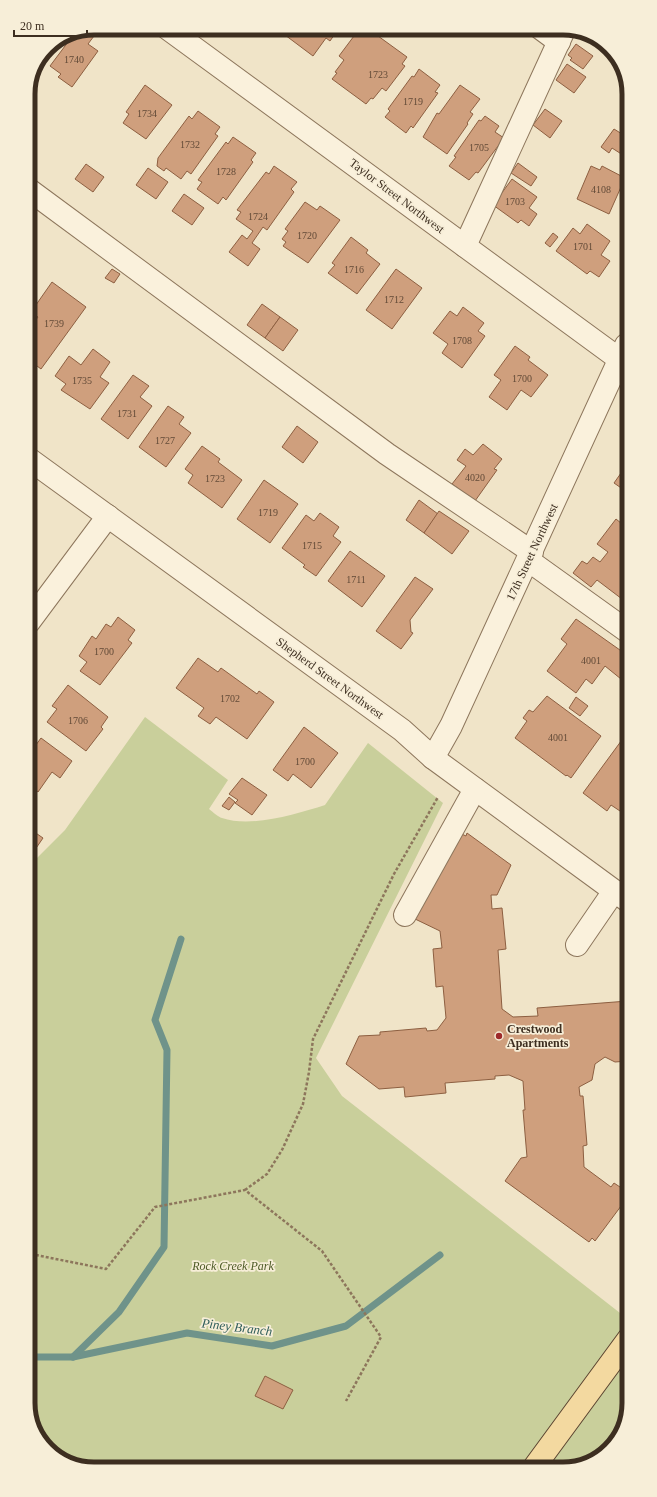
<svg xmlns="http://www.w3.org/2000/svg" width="657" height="1497" font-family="'Times New Roman',serif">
<rect width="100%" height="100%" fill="#f0e4c8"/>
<path fill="#c9cf9b" d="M145,717l83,63 -19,29c4,3 9,8 13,9 29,10 75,-4 103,-13l43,-62 75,60 -127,255 26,38 287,224v84l-13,39 -31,22 -496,4 -35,-13 -22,-31 -2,-560 35,-35z"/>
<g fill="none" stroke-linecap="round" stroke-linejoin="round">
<g stroke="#6f938a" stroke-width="7">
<polyline points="31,1357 73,1357 187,1333 272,1346 346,1326 440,1255"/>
<polyline points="73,1357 119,1312 164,1247 167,1050 155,1020 181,939"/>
</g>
</g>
<g fill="#cf9f7d" stroke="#8d5f41">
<polygon points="260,28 274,28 269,35"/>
<polygon points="284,28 339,28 330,41 326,38 313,56 281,32"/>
<polygon points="362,28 367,28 407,57 402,64 405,66 386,91 382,88 373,99 371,98 366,104 332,79 337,73 335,72 344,60 339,56 357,32 358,33"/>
<polygon points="468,28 479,28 476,33"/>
<polygon points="87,31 94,36 88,44 98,51 72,87 58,77 61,74 50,66 71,38"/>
<polygon points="576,44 593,56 583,69 570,60 572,58 568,55"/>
<polygon points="567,64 586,77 574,93 556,80"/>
<polygon points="419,69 440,85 435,92 438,93 413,128 411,126 406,133 385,117 390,111 388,109 412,76 414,77"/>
<polygon points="145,85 172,105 146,139 123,123 129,114 126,112"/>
<polygon points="460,85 480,99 470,112 473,114 467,123 468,124 447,154 423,137 437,113 439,114"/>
<polygon points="545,109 562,121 550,138 533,125"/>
<polygon points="198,111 220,127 215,134 218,136 191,174 187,171 181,179 166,168 164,171 157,166 158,158 189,116 192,119"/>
<polygon points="485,116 499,126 495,132 504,138 478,173 476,172 469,180 449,166 456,157 454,156 479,120 481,121"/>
<polygon points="614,129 622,134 626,130 626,157 612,148 609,153 601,147"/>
<polygon points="233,137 256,153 251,160 253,162 226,200 223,197 218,204 197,189 202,182 198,180 226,142 228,144"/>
<polygon points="518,163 537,177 531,186 511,173"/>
<polygon points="86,164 104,177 93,192 75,179"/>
<polygon points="274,166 297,182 291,189 294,192 267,230 263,227 252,243 260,249 248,266 229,252 242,235 247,239 253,231 236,219 241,212 237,210 266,172 269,174"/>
<polygon points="591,166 600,170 602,166 625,178 609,214 577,199"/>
<polygon points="148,168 168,182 156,199 136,185"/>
<polygon points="512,179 537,197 529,208 537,214 529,226 521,220 518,223 493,205"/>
<polygon points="184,194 204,208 192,225 172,211"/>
<polygon points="305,202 317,210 320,206 340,220 308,263 283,246 286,242 282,239 288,231 285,229"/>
<polygon points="587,224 610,241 601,255 610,261 599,277 590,271 587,274 556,251 573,228 580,234"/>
<polygon points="553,233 558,237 550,247 545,243"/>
<polygon points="351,237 368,250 366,253 380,264 357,294 328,273 335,265 332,263"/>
<polygon points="112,269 120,274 114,283 105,278"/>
<polygon points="396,269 422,288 392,329 366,310"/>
<polygon points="52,282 86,307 41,369 29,360 29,336 33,331 29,329 38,317 31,312"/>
<polygon points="262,304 280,317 265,338 247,325"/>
<polygon points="463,307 484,323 478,331 485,336 462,368 442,353 448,344 433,333 450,311 457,316"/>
<polygon points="280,317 298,330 283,351 265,338"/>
<polygon points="515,346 530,357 528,360 548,375 531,397 521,390 507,410 489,397 501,380 494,375"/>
<polygon points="93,349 110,362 100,377 109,383 90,409 61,390 66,384 55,376 69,356 81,365"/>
<polygon points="133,375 149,386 140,397 152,406 128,439 101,419"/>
<polygon points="168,406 184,417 179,424 191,433 166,467 139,447"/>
<polygon points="297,426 318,442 303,463 282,447"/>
<polygon points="483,444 502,459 494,469 497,470 475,501 452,484 466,466 457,460 465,449 473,455"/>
<polygon points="202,446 220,459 218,462 242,480 222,508 188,483 193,475 185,469"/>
<polygon points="626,466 627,492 614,483"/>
<polygon points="264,480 298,504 270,543 237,519"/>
<polygon points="419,500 438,514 424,533 406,520"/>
<polygon points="439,511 469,531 452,554 424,533"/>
<polygon points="320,513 339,527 333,536 341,542 316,576 303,567 305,565 282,548 306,515 314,521"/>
<polygon points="616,519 627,528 627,593 622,599 597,580 591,587 573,573 582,561 587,564 593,557 600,562 608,552 597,544"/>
<polygon points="350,551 385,576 362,607 328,581"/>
<polygon points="415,577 433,589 410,620 411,632 413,633 401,649 376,631"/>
<polygon points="118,617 135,630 128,640 132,643 100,685 80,671 87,662 79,656 92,636 96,639 106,624 111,627"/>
<polygon points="576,619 627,655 627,671 621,679 605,666 592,684 586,679 576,693 547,671 567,644 561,639"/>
<polygon points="198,658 218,672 221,668 257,694 259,691 274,702 247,739 216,717 210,724 198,716 204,708 176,688"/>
<polygon points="68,685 108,717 101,727 103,729 86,751 47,722 57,709 52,706"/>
<polygon points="627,693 627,706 621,701"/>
<polygon points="547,696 601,736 571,778 567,775 566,776 515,738 527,721 523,718 529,710 533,712"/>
<polygon points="576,697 588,706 580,716 569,708"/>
<polygon points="304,727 338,753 311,788 293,774 288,781 273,770"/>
<polygon points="627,733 627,801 620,811 611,805 607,811 583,793"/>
<polygon points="41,738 72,761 60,778 52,772 38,792 30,786 30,753"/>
<polygon points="242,778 267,795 252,815 235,803 238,800 229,794"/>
<polygon points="229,797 235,802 229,810 222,806"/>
<polygon points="30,829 43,838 30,857"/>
<polygon points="453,830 466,836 467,833 511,865 497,895 491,895 492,909 502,908 506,949 498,950 502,1009 513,1017 538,1016 537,1008 628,1001 628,1061 615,1062 605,1057 595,1064 592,1080 579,1087 580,1096 583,1096 587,1145 583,1146 584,1167 611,1187 614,1183 626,1191 623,1195 627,1198 595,1241 592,1238 589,1242 505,1181 521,1158 527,1157 523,1110 525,1110 523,1081 509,1075 495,1076 495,1079 445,1083 446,1093 405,1097 404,1087 379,1089 346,1064 359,1036 380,1035 380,1032 426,1028 427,1031 437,1030 446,1018 443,986 436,987 433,949 442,948 440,931 413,918"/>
<polygon points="265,1376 293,1390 283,1409 255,1396"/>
</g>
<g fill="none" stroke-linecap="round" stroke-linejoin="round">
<defs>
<g id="minor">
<polyline points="167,28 626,364"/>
<polyline points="540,28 559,42"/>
<polyline points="28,189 387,454 532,552"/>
<polyline points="465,246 565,28"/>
<polyline points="29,459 402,730 433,758 628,901"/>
<polyline points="528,560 627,631"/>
<polyline points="29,622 108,516"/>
<polyline points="433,758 451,726 626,345"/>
<polyline points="405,915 475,789"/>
<polyline points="577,945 614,891"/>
</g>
<polyline id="major" points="535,1466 629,1338"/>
</defs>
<use href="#minor" stroke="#8d765c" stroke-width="24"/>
<use href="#major" stroke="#5b4430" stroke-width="24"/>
<g stroke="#8d765c" stroke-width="2.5" stroke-dasharray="3 2" stroke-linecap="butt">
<polyline points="245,1190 267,1174 282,1150 303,1104 309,1072 313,1039 394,874 438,797"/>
<polyline points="31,1254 106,1269 155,1207 245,1190 322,1251 381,1337 346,1401"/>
</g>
<use href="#minor" stroke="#faf1dc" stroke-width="22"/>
<use href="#major" stroke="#f3d9a0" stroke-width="22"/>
</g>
<circle fill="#9e2a2b" stroke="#f7eed8" stroke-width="1.5" cx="499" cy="1036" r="4"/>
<g text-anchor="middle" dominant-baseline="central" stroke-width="3.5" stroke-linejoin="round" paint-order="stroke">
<g font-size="10" fill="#624a37">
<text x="74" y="59">1740</text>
<text x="378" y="74">1723</text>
<text x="413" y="101">1719</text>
<text x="147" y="113">1734</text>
<text x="190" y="144">1732</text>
<text x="479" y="147">1705</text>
<text x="226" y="171">1728</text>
<text x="601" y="189">4108</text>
<text x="515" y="201">1703</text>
<text x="258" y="216">1724</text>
<text x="307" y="235">1720</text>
<text x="583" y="246">1701</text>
<text x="354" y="269">1716</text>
<text x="394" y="299">1712</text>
<text x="54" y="323">1739</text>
<text x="462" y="340">1708</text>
<text x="522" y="378">1700</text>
<text x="82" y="380">1735</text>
<text x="127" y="413">1731</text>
<text x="165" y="440">1727</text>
<text x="475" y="477">4020</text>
<text x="215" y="478">1723</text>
<text x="268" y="512">1719</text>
<text x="312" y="545">1715</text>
<text x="356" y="579">1711</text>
<text x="104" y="651">1700</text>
<text x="591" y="660">4001</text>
<text x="230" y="698">1702</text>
<text x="78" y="720">1706</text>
<text x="558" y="737">4001</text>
<text x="305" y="761">1700</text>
</g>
<g font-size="12" fill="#3d2e20" stroke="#f7eed8">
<text transform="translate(397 196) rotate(37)">Taylor Street Northwest</text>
<text transform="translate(532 552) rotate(-65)">17th Street Northwest</text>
<text transform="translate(330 678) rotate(36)">Shepherd Street Northwest</text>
</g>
<g font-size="12" font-weight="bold" fill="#3d2e20" stroke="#f7eed8" text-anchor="start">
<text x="507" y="1029">Crestwood<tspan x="507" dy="14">Apartments</tspan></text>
</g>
<g font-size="12" font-style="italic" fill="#4d5a26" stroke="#f7eed8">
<text x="233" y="1266">Rock Creek Park</text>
</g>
<g font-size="13" font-style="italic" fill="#2f5d5a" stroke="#f7eed8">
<text transform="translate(237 1327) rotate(7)">Piney Branch</text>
</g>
</g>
<path d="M0 0H657V1497H0ZM94 35H563A59 59 0 0 1 622 94V1403A59 59 0 0 1 563 1462H94A59 59 0 0 1 35 1403V94A59 59 0 0 1 94 35Z" fill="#f7eed8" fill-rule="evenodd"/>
<path fill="none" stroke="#3d2e20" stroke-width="5" d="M94 35H563A59 59 0 0 1 622 94V1403A59 59 0 0 1 563 1462H94A59 59 0 0 1 35 1403V94A59 59 0 0 1 94 35Z"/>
<path d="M14 30v6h73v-6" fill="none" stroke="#3d2e20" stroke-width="2"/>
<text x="20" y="30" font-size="12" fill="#3d2e20" stroke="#f7eed8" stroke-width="3" paint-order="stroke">20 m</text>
</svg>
